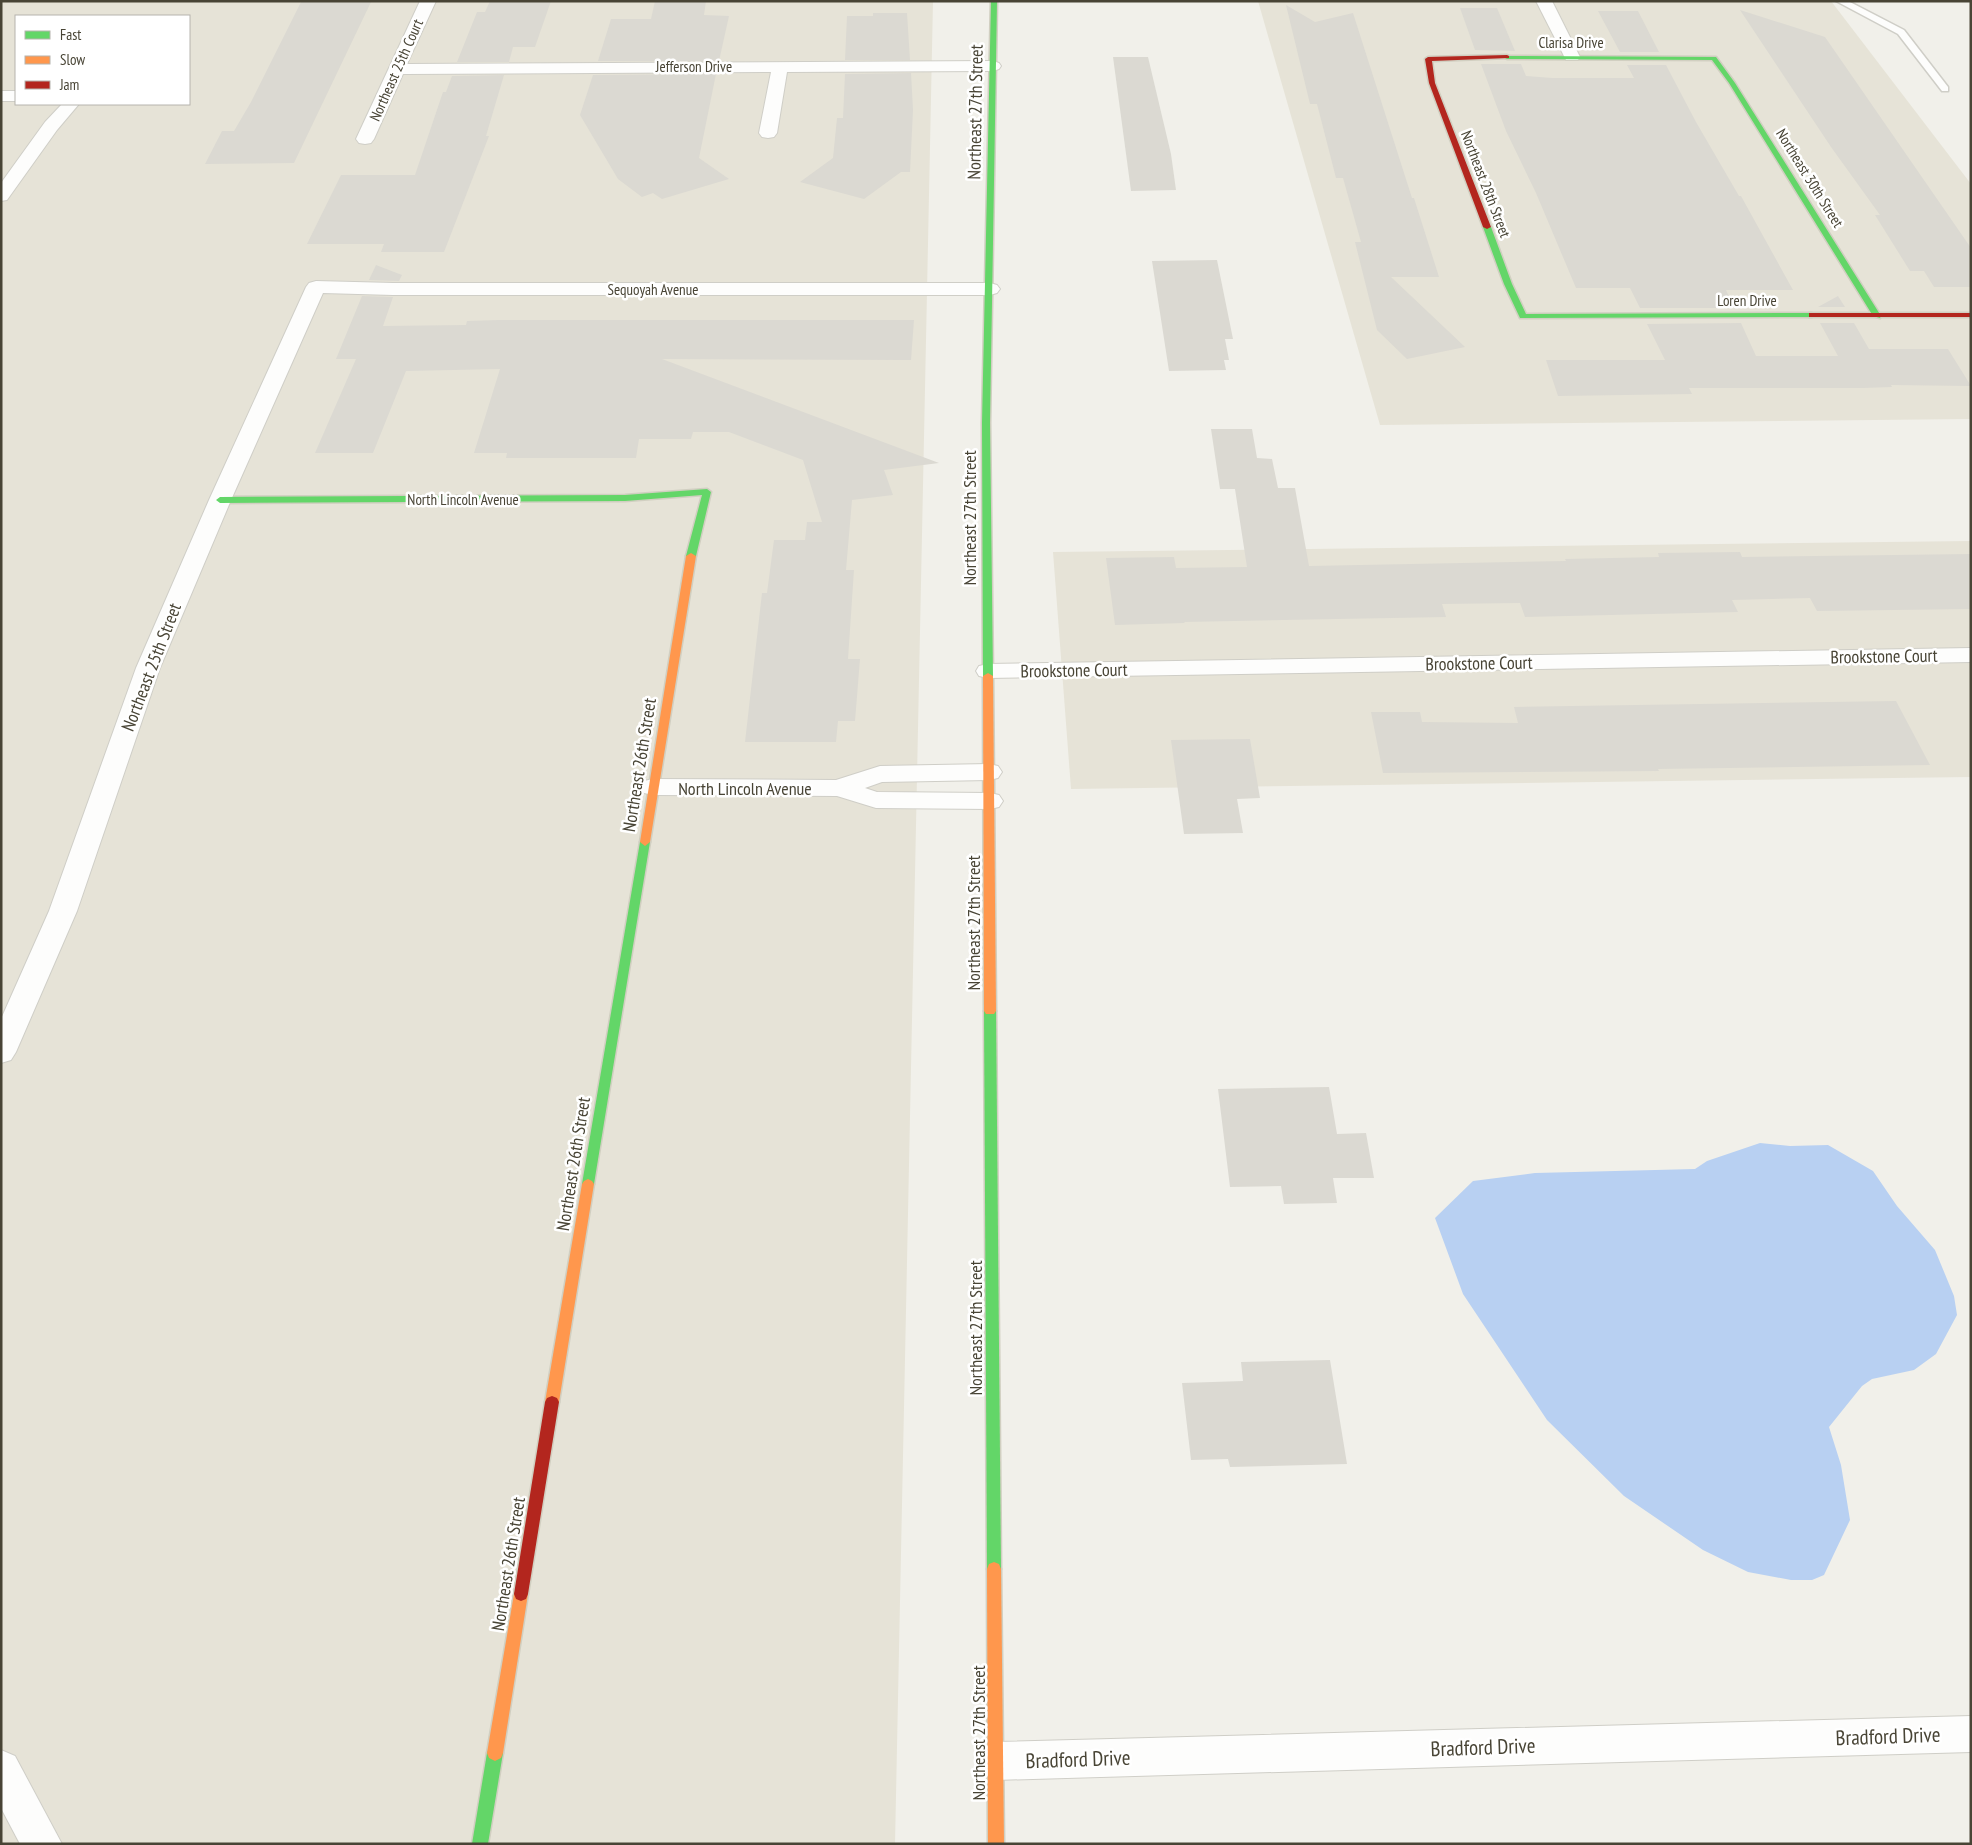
<svg xmlns="http://www.w3.org/2000/svg" width="1972" height="1845" font-family="'PT Sans Narrow',sans-serif">
<rect width="100%" height="100%" fill="#f1f0ea"/>
<g fill="#e6e3d7" fill-rule="evenodd">
<path d="M1,1h932l-38,1843h-894zM16,16h173v88h-173z"/>
<polygon points="1258,1 1831,1 1971,184 1971,419 1380,425"/>
<polygon points="1971,541 1971,777 1071,789 1053,552"/>
</g>
<polygon fill="#b8d0f2" points="1760,1143 1790,1146 1828,1145 1873,1171 1897,1206 1935,1250 1954,1296 1957,1315 1936,1354 1914,1370 1872,1379 1862,1386 1829,1427 1841,1465 1850,1520 1824,1575 1812,1580 1791,1580 1748,1572 1703,1550 1624,1496 1547,1420 1463,1294 1435,1218 1473,1181 1535,1173 1695,1169 1707,1161"/>
<g fill="#dbd9d2">
<polygon points="490,1 551,1 535,47 513,47 509,62 457,62 477,12 485,12"/>
<polygon points="655,1 706,1 704,15 729,16 719,61 598,61 611,19 651,19"/>
<polygon points="301,2 371,2 294,163 205,164 222,131 234,131 251,102"/>
<polygon points="1286,5 1315,22 1353,13 1412,198 1414,198 1439,277 1391,277 1465,347 1407,359 1377,330 1355,242 1361,242 1343,178 1336,178 1317,104 1310,104"/>
<polygon points="1460,8 1497,8 1515,51 1475,50"/>
<polygon points="1740,10 1825,37 1971,248 1971,287 1934,287 1924,271 1910,271 1875,215 1880,215 1831,147"/>
<polygon points="1598,11 1638,11 1659,52 1620,52"/>
<polygon points="873,13 907,13 910,60 845,60 847,16 873,16"/>
<polygon points="1113,57 1148,57 1171,154 1176,190 1131,191"/>
<polygon points="1481,64 1521,64 1526,76 1552,78 1634,78 1627,65 1666,65 1696,122 1739,196 1741,196 1793,290 1726,290 1734,308 1640,308 1630,288 1576,288 1536,193 1506,131"/>
<polygon points="911,73 913,110 910,172 901,172 864,199 800,182 833,158 837,118 843,118 845,74"/>
<polygon points="716,74 699,158 729,179 662,199 653,193 642,197 618,179 580,115 593,75"/>
<polygon points="504,75 486,136 489,136 444,252 381,252 384,244 307,244 341,175 415,175 443,92 446,92 452,76"/>
<polygon points="1217,260 1233,339 1225,339 1229,360 1224,360 1226,370 1169,371 1152,261"/>
<polygon points="376,265 402,275 399,281 369,280"/>
<polygon points="362,296 393,297 383,326 466,325 467,321 499,320 914,320 911,360 662,359 939,463 884,470 893,495 852,500 846,570 854,570 848,659 860,659 855,721 838,721 836,742 745,742 762,593 767,593 774,540 805,540 807,522 822,522 803,460 729,432 693,432 691,439 639,439 636,458 506,458 507,453 474,453 500,369 406,371 373,453 315,453 356,359 336,359"/>
<polygon points="1838,296 1845,307 1818,307"/>
<polygon points="1741,323 1756,356 1838,356 1820,323 1854,323 1869,349 1948,349 1971,386 1891,385 1892,387 1863,388 1689,388 1692,394 1558,396 1546,360 1665,360 1647,324"/>
<polygon points="1211,429 1252,429 1257,458 1272,459 1278,488 1295,488 1309,566 1566,561 1565,559 1659,557 1658,553 1740,552 1742,557 1971,554 1971,609 1817,611 1810,598 1732,600 1738,612 1525,617 1520,603 1442,604 1446,617 1184,622 1185,623 1115,625 1106,558 1174,557 1176,568 1247,567 1235,489 1220,489"/>
<polygon points="1896,701 1930,765 1658,769 1659,771 1383,773 1371,712 1420,712 1422,722 1518,723 1514,707"/>
<polygon points="1250,739 1260,798 1237,799 1243,833 1184,834 1171,740"/>
<polygon points="1329,1087 1337,1134 1366,1133 1374,1178 1333,1178 1337,1203 1284,1204 1281,1186 1230,1187 1218,1089"/>
<polygon points="1330,1360 1347,1464 1230,1467 1228,1459 1191,1460 1182,1383 1243,1381 1241,1362"/>
</g>
<g fill="none" stroke-linecap="round" stroke-linejoin="round">
<defs>
<polygon id="lane" points="1836,1 1848,1 1904,30 1948,87 1948,91 1942,91 1898,34"/>
<g id="street">
<polygon points="420,1 436,1 407,64 993,61 999,63 1001,66 999,69 993,71 787,72 777,133 774,137 768,138 762,137 759,133 771,72 403,74 374,139 371,143 365,144 359,143 356,139"/>
<polygon points="1536,1 1552,1 1580,57 1578,60 1566,60"/>
<rect x="1" y="91" width="15" height="10"/>
<polygon points="62,104 79,104 57,130 7,200 1,201 1,183 45,122"/>
<polygon points="316,281 393,283 990,283 997,285 1000,289 997,293 990,295 393,295 323,293 231,500 160,668 77,911 16,1052 11,1060 1,1063 1,1019 49,911 136,668 209,500 306,287 309,283"/>
<polygon points="1971,648 1971,662 988,678 979,676 976,671 979,666 988,664"/>
<polygon points="989,764 998,766 1002,772 998,778 989,780 882,782 865,788 877,792 990,793 999,795 1003,801 999,807 990,809 876,808 837,796 653,795 644,793 640,787 644,781 653,779 836,780 880,766"/>
<polygon points="1971,1716 1971,1752 996,1780 982,1774 977,1761 982,1748 996,1742"/>
<polygon points="1,1750 15,1756 62,1844 20,1844 1,1808"/>
</g>
<g id="fast">
<polygon points="991,1 997,1 990,423 993,676 988,679 983,676 982,423"/>
<polygon points="1505,56 1716,57 1735,83 1881,316 1880,318 1873,316 1729,83 1712,60 1507,59 1505,58"/>
<polygon points="1484,225 1491,227 1512,284 1526,314 1812,313 1816,315 1812,317 1520,318 1504,284 1483,227"/>
<polygon points="707,489 711,492 696,556 691,559 686,556 702,495 625,501 220,503 216,500 220,497 625,495"/>
<polygon points="645,838 650,842 594,1184 592,1187 588,1189 584,1187 582,1184 640,842"/>
<polygon points="990,1007 994,1008 996,1011 1001,1569 999,1574 994,1576 989,1574 987,1569 984,1011 986,1008"/>
<polygon points="495,1745 501,1748 503,1753 488,1844 472,1844 487,1753 489,1748"/>
</g>
<g id="slow">
<polygon points="691,553 696,556 650,842 645,846 640,842 686,556"/>
<polygon points="988,673 993,676 996,1011 994,1014 986,1014 984,1011 983,676"/>
<polygon points="588,1179 592,1181 594,1184 559,1402 557,1406 552,1408 547,1406 545,1402 582,1184 584,1181"/>
<polygon points="994,1562 999,1564 1001,1569 1004,1844 988,1844 987,1569 989,1564"/>
<polygon points="521,1587 526,1589 528,1594 503,1753 501,1758 495,1761 489,1758 487,1753 514,1594 516,1589"/>
</g>
<g id="jam">
<polygon points="1507,55 1509,56 1509,58 1432,61 1435,83 1491,227 1487,229 1483,227 1429,83 1425,59 1428,57"/>
<rect x="1809" y="313" width="162" height="4"/>
<polygon points="552,1396 557,1398 559,1402 528,1594 526,1599 521,1601 516,1599 514,1594 545,1402 547,1398"/>
</g>
</defs>
<use href="#lane" stroke="#cfcec7" stroke-width="3"/>
<use href="#street" stroke="#cfcec7" stroke-width="2"/>
<use href="#fast" stroke="#d1cfc1" stroke-width="3"/>
<use href="#slow" stroke="#d1cfc1" stroke-width="3"/>
<use href="#jam" stroke="#d1cfc1" stroke-width="3"/>
<use href="#lane" fill="#fdfdfc" fill-rule="evenodd"/>
<use href="#street" fill="#fdfdfc" fill-rule="evenodd"/>
<use href="#fast" fill="#63d668" fill-rule="evenodd"/>
<use href="#slow" fill="#ff974d" fill-rule="evenodd"/>
<use href="#jam" fill="#b3261e" fill-rule="evenodd"/>
</g>
<g text-anchor="middle" dominant-baseline="central" stroke-width="5" stroke-linejoin="round" paint-order="stroke">
<g font-size="15" fill="#484435" stroke="#fff">
<text x="1571" y="42">Clarisa Drive</text>
<text x="694" y="66">Jefferson Drive</text>
<text transform="translate(396 70) rotate(-66)">Northeast 25th Court</text>
<text transform="translate(1810 178) rotate(58)">Northeast 30th Street</text>
<text transform="translate(1486 184) rotate(69)">Northeast 28th Street</text>
<text x="653" y="289">Sequoyah Avenue</text>
<text x="1747" y="300">Loren Drive</text>
<text x="463" y="499">North Lincoln Avenue</text>
</g>
<g font-size="18" fill="#484435" stroke="#fff">
<text transform="translate(975 112) rotate(-89)">Northeast 27th Street</text>
<text transform="translate(969 518) rotate(-90)">Northeast 27th Street</text>
<text transform="translate(1884 656) rotate(-1)">Brookstone Court</text>
<text transform="translate(1479 663) rotate(-1)">Brookstone Court</text>
<text transform="translate(151 667) rotate(-69)">Northeast 25th Street</text>
<text transform="translate(1074 670) rotate(-1)">Brookstone Court</text>
<text transform="translate(639 765) rotate(-81)">Northeast 26th Street</text>
<text x="745" y="788">North Lincoln Avenue</text>
<text transform="translate(973 923) rotate(-90)">Northeast 27th Street</text>
<text transform="translate(573 1164) rotate(-81)">Northeast 26th Street</text>
<text transform="translate(975 1328) rotate(-90)">Northeast 27th Street</text>
<text transform="translate(508 1564) rotate(-81)">Northeast 26th Street</text>
<text transform="translate(978 1733) rotate(-90)">Northeast 27th Street</text>
</g>
<g font-size="21" fill="#484435" stroke="#fff">
<text transform="translate(1888 1736) rotate(-2)">Bradford Drive</text>
<text transform="translate(1483 1747) rotate(-2)">Bradford Drive</text>
<text transform="translate(1078 1759) rotate(-2)">Bradford Drive</text>
</g>
</g>
<rect width="1972" height="1845" fill="none" stroke="#484435" stroke-width="5"/>
<rect x="15" y="15" width="175" height="90" fill="#ffffff" stroke="#b6b4ae"/>
<rect x="25" y="31" width="25" height="8" fill="#63d668" stroke="#b6b4ae"/>
<text x="60" y="40" font-size="15" fill="#484435">Fast</text>
<rect x="25" y="56" width="25" height="8" fill="#ff974d" stroke="#b6b4ae"/>
<text x="60" y="65" font-size="15" fill="#484435">Slow</text>
<rect x="25" y="81" width="25" height="8" fill="#b3261e" stroke="#b6b4ae"/>
<text x="60" y="90" font-size="15" fill="#484435">Jam</text>
</svg>
